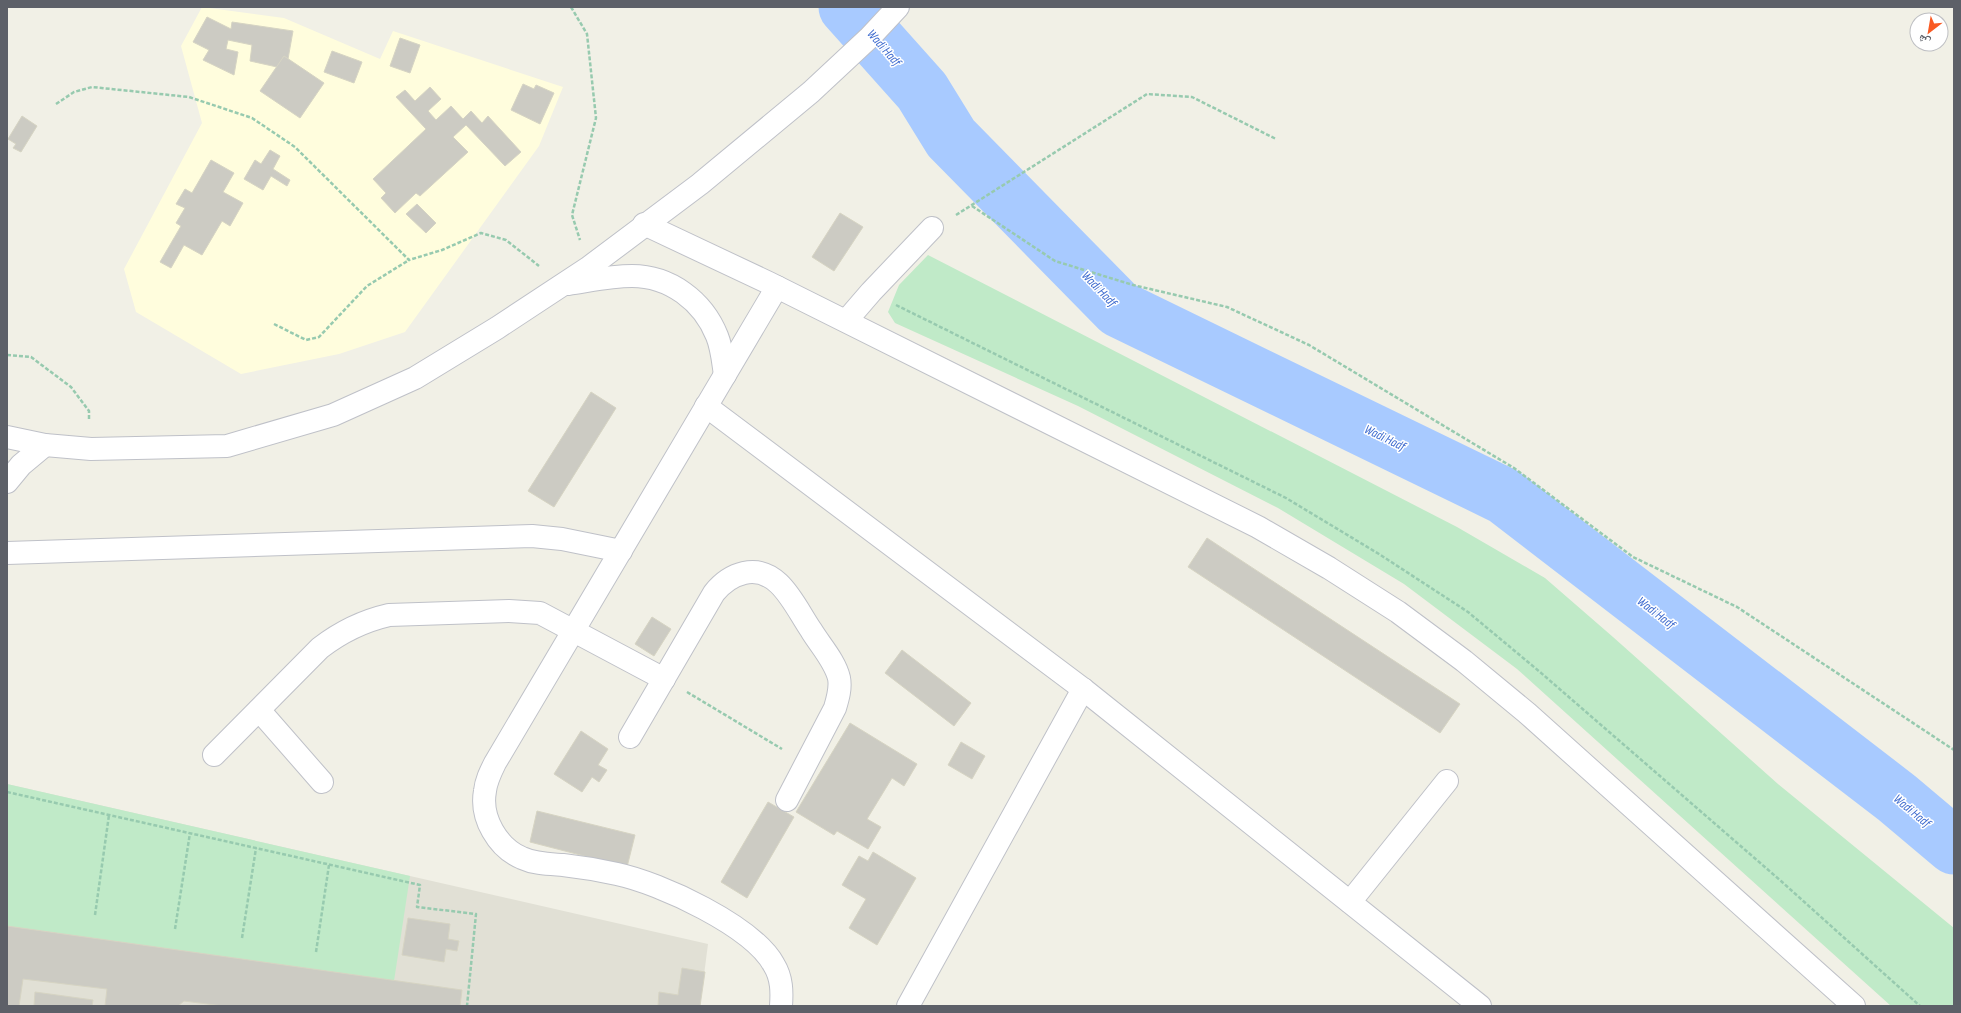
<svg xmlns="http://www.w3.org/2000/svg" width="1961" height="1013" font-family="'Sofia Sans Condensed','Noto Naskh Arabic',sans-serif">
<rect width="100%" height="100%" fill="#f1f0e6"/>
<polygon fill="#fffddd" points="202,7 284,18 380,59 393,31 563,87 539,146 405,332 339,354 241,374 136,312 124,269 202,123 181,46"/>
<polygon fill="#e1e0d5" points="7,784 708,944 700,1006 7,1006"/>
<g fill="#c0eac8">
<polygon points="928,255 1457,527 1545,578 1613,637 1778,784 1954,928 1954,1006 1891,1006 1517,669 1404,584 1278,508 1078,406 895,323 888,312 899,285"/>
<polygon points="7,784 410,876 394,981 7,926"/>
</g>
<g fill="none" stroke-linecap="round" stroke-linejoin="round">
<polyline stroke="#a8caff" stroke-width="57" points="847,7 922,91 951,138 1119,309 1504,496 1897,798 1954,846"/>
</g>
<g fill="#cccbc3" stroke="#d6d4c3">
<polygon points="207,17 231,29 232,22 293,31 288,59 284,56 277,67 250,61 252,45 228,40 226,49 238,52 234,75 203,60 209,50 193,42"/>
<polygon points="400,38 420,45 410,73 390,66"/>
<polygon points="332,51 362,62 354,83 324,72"/>
<polygon points="284,56 324,83 300,118 260,91"/>
<polygon points="523,84 534,89 536,85 554,93 540,124 511,110"/>
<polygon points="430,87 441,99 428,111 436,120 451,106 463,119 471,111 482,123 488,116 521,152 505,166 466,125 453,137 468,152 420,196 416,193 395,213 381,198 386,193 373,179 426,129 396,97 405,90 415,101"/>
<polygon points="22,116 37,126 21,152 13,148 16,144 8,139"/>
<polygon points="270,150 280,156 273,169 290,180 287,186 271,176 263,190 244,179 255,160 261,164"/>
<polygon points="211,160 234,173 223,192 243,203 230,226 222,221 202,255 184,245 171,268 160,262 181,226 176,223 185,208 176,204 185,189 192,193"/>
<polygon points="417,204 436,223 426,233 406,214"/>
<polygon points="840,213 863,227 834,271 812,257"/>
<polygon points="591,392 616,408 554,507 528,491"/>
<polygon points="1207,538 1460,704 1440,733 1188,567"/>
<polygon points="652,617 671,629 654,656 635,644"/>
<polygon points="902,650 971,703 954,726 885,673"/>
<polygon points="850,723 917,764 904,786 892,778 867,819 881,827 868,849 837,831 834,835 796,812"/>
<polygon points="581,731 608,749 598,765 607,770 599,782 592,777 582,792 554,774"/>
<polygon points="961,742 985,756 972,779 948,765"/>
<polygon points="768,802 794,817 747,898 721,882"/>
<polygon points="537,811 635,835 627,867 530,842"/>
<polygon points="873,852 916,878 877,945 849,928 866,899 842,885 859,856 868,861"/>
<polygon points="408,918 450,924 448,939 459,941 457,951 446,949 444,962 402,955"/>
<polygon points="7,926 462,990 460,1006 223,1006 184,1001 178,1006 105,1006 107,989 23,979 19,1006 7,1006"/>
<polygon points="682,968 705,972 700,1006 658,1006 659,992 678,995"/>
<polygon points="35,992 93,1000 92,1006 34,1006"/>
</g>
<g fill="none" stroke-linecap="round" stroke-linejoin="round">
<defs>
<g id="minor">
<polyline points="644,224 769,283 1258,527 1329,568 1398,612 1464,661 1527,713 1854,1006"/>
<path d="M568,284c21,-3 42,-8 64,-8 38,0 71,25 85,60 5,12 6,26 8,39"/>
<path d="M777,287l-282,476c-5,10 -9,18 -10,28 -5,27 13,57 37,67 13,6 27,6 41,7 18,2 36,5 54,9 43,9 136,52 157,91 8,13 8,27 7,41"/>
<polyline points="846,321 871,292 932,228"/>
<polyline points="706,406 1083,689 1480,1006"/>
<polyline points="7,437 45,445 91,449 227,446 333,415 415,378 497,328 588,268 700,184 811,92 870,37 898,7"/>
<polyline points="7,482 21,465 45,445"/>
<polyline points="7,553 532,536 562,539 621,551"/>
<polyline points="259,710 322,782"/>
<path d="M630,737l84,-144c8,-10 17,-17 30,-20 35,-8 51,34 67,57 9,15 24,31 28,48 2,10 -1,20 -4,30l-48,92"/>
<path d="M214,755l106,-107c22,-17 43,-27 69,-33l120,-4 31,2 124,66"/>
<polyline points="1350,902 1447,781"/>
<polyline points="908,1006 1083,689"/>
</g>
</defs>
<use href="#minor" stroke="#bfc1c8" stroke-width="24"/>
<g stroke="#97caaf" stroke-width="2.5" stroke-dasharray="4 2" stroke-linecap="butt">
<polyline points="571,7 587,34 596,118 572,215 580,240"/>
<polyline points="56,104 74,92 92,87 189,97 252,118 295,147 409,260 442,250 481,233 506,240 539,266"/>
<polyline points="972,206 1055,261 1133,285 1227,307 1309,345 1514,468 1633,557 1737,607 1954,750"/>
<polyline points="956,215 1147,94 1192,97 1276,139"/>
<polyline points="896,305 1286,498 1379,554 1468,612 1540,672 1781,881 1920,1006"/>
<polyline points="274,324 306,340 319,337 367,286 409,260"/>
<polyline points="7,355 31,357 71,387 89,411 89,421"/>
<polyline points="687,692 782,749"/>
<polyline points="7,792 420,885 417,907 476,914 467,1006"/>
<polyline points="95,915 109,815"/>
<polyline points="175,929 190,833"/>
<polyline points="242,938 256,848"/>
<polyline points="316,952 329,865"/>
</g>
<use href="#minor" stroke="#fff" stroke-width="22"/>
</g>
<g text-anchor="middle" dominant-baseline="central" stroke-width="3" stroke-linejoin="round" paint-order="stroke">
<g font-size="13" font-style="italic" fill="#3e6bcf" stroke="#fff">
<text transform="translate(884 48) rotate(49)">Wadi Hadf</text>
<text transform="translate(1099 289) rotate(46)">Wadi Hadf</text>
<text transform="translate(1385 438) rotate(26)">Wadi Hadf</text>
<text transform="translate(1656 613) rotate(38)">Wadi Hadf</text>
<text transform="translate(1912 811) rotate(40)">Wadi Hadf</text>
</g>
</g>
<rect width="1961" height="1013" fill="none" stroke="#5d6068" stroke-width="16"/>
<g transform="translate(1929 32) rotate(211)"><circle r="19" fill="#ffffff" stroke="#bebfc3"/>
<path d="M0-3L7 15L0 10L-7 15Z" fill="#f95a23"/>
<text y="-6" font-size="11" font-weight="bold" text-anchor="middle" fill="#5d6068">ش</text>
</g>
</svg>
